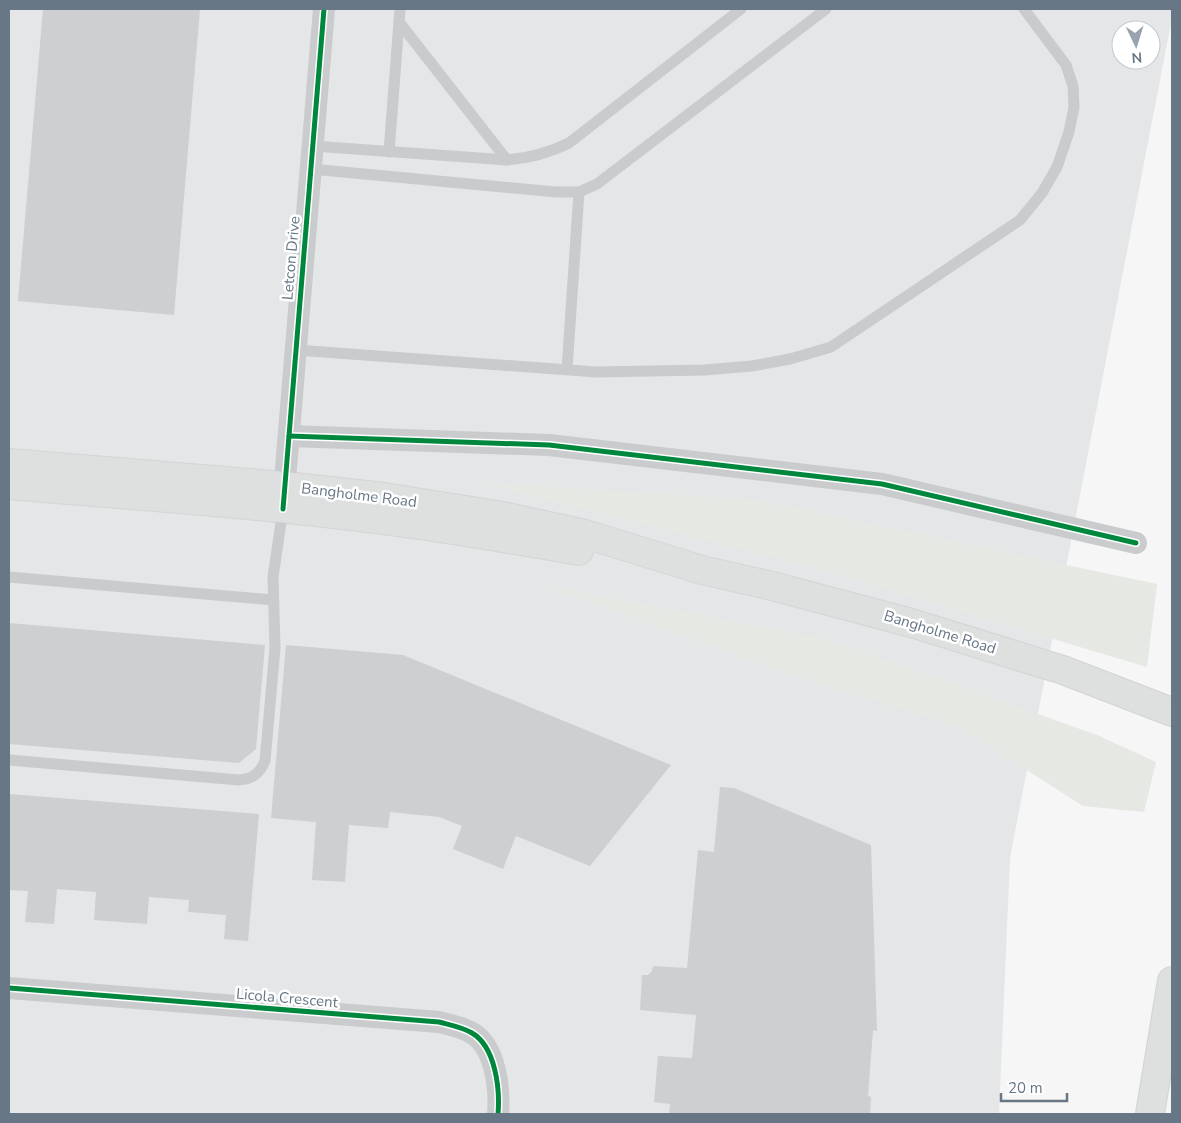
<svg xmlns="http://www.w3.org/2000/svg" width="1181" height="1123" font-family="'Nunito Sans',sans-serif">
<rect width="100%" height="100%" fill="#f6f6f6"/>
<path fill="#e5e6e7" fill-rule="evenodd" d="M9,9h1163v9l-162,840 -11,256h-990zM1121,30h30v30h-30z"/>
<g fill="#e5e8e3">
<polygon points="477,482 757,500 1157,584 1147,667 805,565"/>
<polygon points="543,585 826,639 1097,735 1156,762 1144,812 1083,806 961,728 763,665"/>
</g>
<g fill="#cdcfd0">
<polygon points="43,9 200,9 174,315 18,301"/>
<polygon points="9,623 265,645 256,749 239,763 9,744"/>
<polygon points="286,645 403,655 671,765 590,866 516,836 503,869 453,849 462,826 439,817 390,812 388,828 349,825 345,882 312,880 316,822 271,818"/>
<polygon points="720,787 734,788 871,845 877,1031 873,1030 868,1096 871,1097 870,1114 669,1114 670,1104 654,1102 658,1056 692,1058 696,1015 640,1010 642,975 648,975 652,971 653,966 687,968 698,850 714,852"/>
<polygon points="9,794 259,814 248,941 224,939 226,915 188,912 189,900 149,897 147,924 94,920 96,892 57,889 54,924 25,922 28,891 9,890"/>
</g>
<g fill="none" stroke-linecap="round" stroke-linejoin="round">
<defs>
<g id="secondary">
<polyline points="9,463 285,486 384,497 503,516 585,534 702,570 772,586 908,622 1063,670 1172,712"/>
<path d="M9,485c126,11 254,19 380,36 64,8 127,19 190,30"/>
</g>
<polyline id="motorway" points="1150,1114 1172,981"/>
</defs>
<use href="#secondary" stroke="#d3d4d5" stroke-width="30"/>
<use href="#motorway" stroke="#d2d3d3" stroke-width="30"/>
<g stroke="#c9cbcc" stroke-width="11">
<polyline points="399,22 507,160"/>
<path d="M313,146l194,14c23,-2 42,-7 62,-17l172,-134"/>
<polyline points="389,152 400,9"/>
<polyline points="311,169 556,192 579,192 597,184 826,9"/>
<polyline points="296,350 597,372 704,370 752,366 790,359 831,347 1020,220 1042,193 1057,167 1069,132 1074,107 1073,86 1066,65 1024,9"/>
<polyline points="567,369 579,192"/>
<polyline points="9,577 273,600"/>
<path d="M9,760l230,20c14,-1 21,-7 26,-19l10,-113 -2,-71 10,-68"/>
</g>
<g stroke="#c9cbcc" stroke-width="22">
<polyline points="289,436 549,445 882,484 1136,543"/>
<polyline points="283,504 324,9"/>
<path d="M9,988l430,34c11,3 23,5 33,11 24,14 28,57 26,81"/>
</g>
<use href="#secondary" stroke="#dedfdf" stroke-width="28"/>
<use href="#motorway" stroke="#dedfdf" stroke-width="28"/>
<defs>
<g id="cycleway">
<polyline points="289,436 549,445 882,484 1136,543"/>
<polyline points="283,509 324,9"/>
<path d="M9,988l430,34c11,3 23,5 33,11 24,14 28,57 26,81"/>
</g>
</defs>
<use href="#cycleway" stroke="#fff" stroke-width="8"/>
<use href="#cycleway" stroke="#00873e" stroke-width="5"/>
</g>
<g text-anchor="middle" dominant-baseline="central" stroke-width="5" stroke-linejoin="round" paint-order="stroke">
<g font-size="15" fill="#677785" stroke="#fff">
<text transform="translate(291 258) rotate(-85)">Letcon Drive</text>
<text transform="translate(359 495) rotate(7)">Bangholme Road</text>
<text transform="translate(940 632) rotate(17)">Bangholme Road</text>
<text transform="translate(287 998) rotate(5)">Licola Crescent</text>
</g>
</g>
<rect width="1181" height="1123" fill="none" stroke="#677785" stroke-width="20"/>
<g transform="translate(1136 45) rotate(176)"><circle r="24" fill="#ffffff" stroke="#c2c9ce"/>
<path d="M0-4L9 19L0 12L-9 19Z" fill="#99a3ad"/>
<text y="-8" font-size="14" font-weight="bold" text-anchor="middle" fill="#677785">N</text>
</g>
<path d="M1001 1093v8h66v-8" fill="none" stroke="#677785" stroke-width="2.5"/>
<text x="1008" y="1093" font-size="15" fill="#677785" stroke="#ffffff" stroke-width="4" paint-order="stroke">20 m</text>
</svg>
